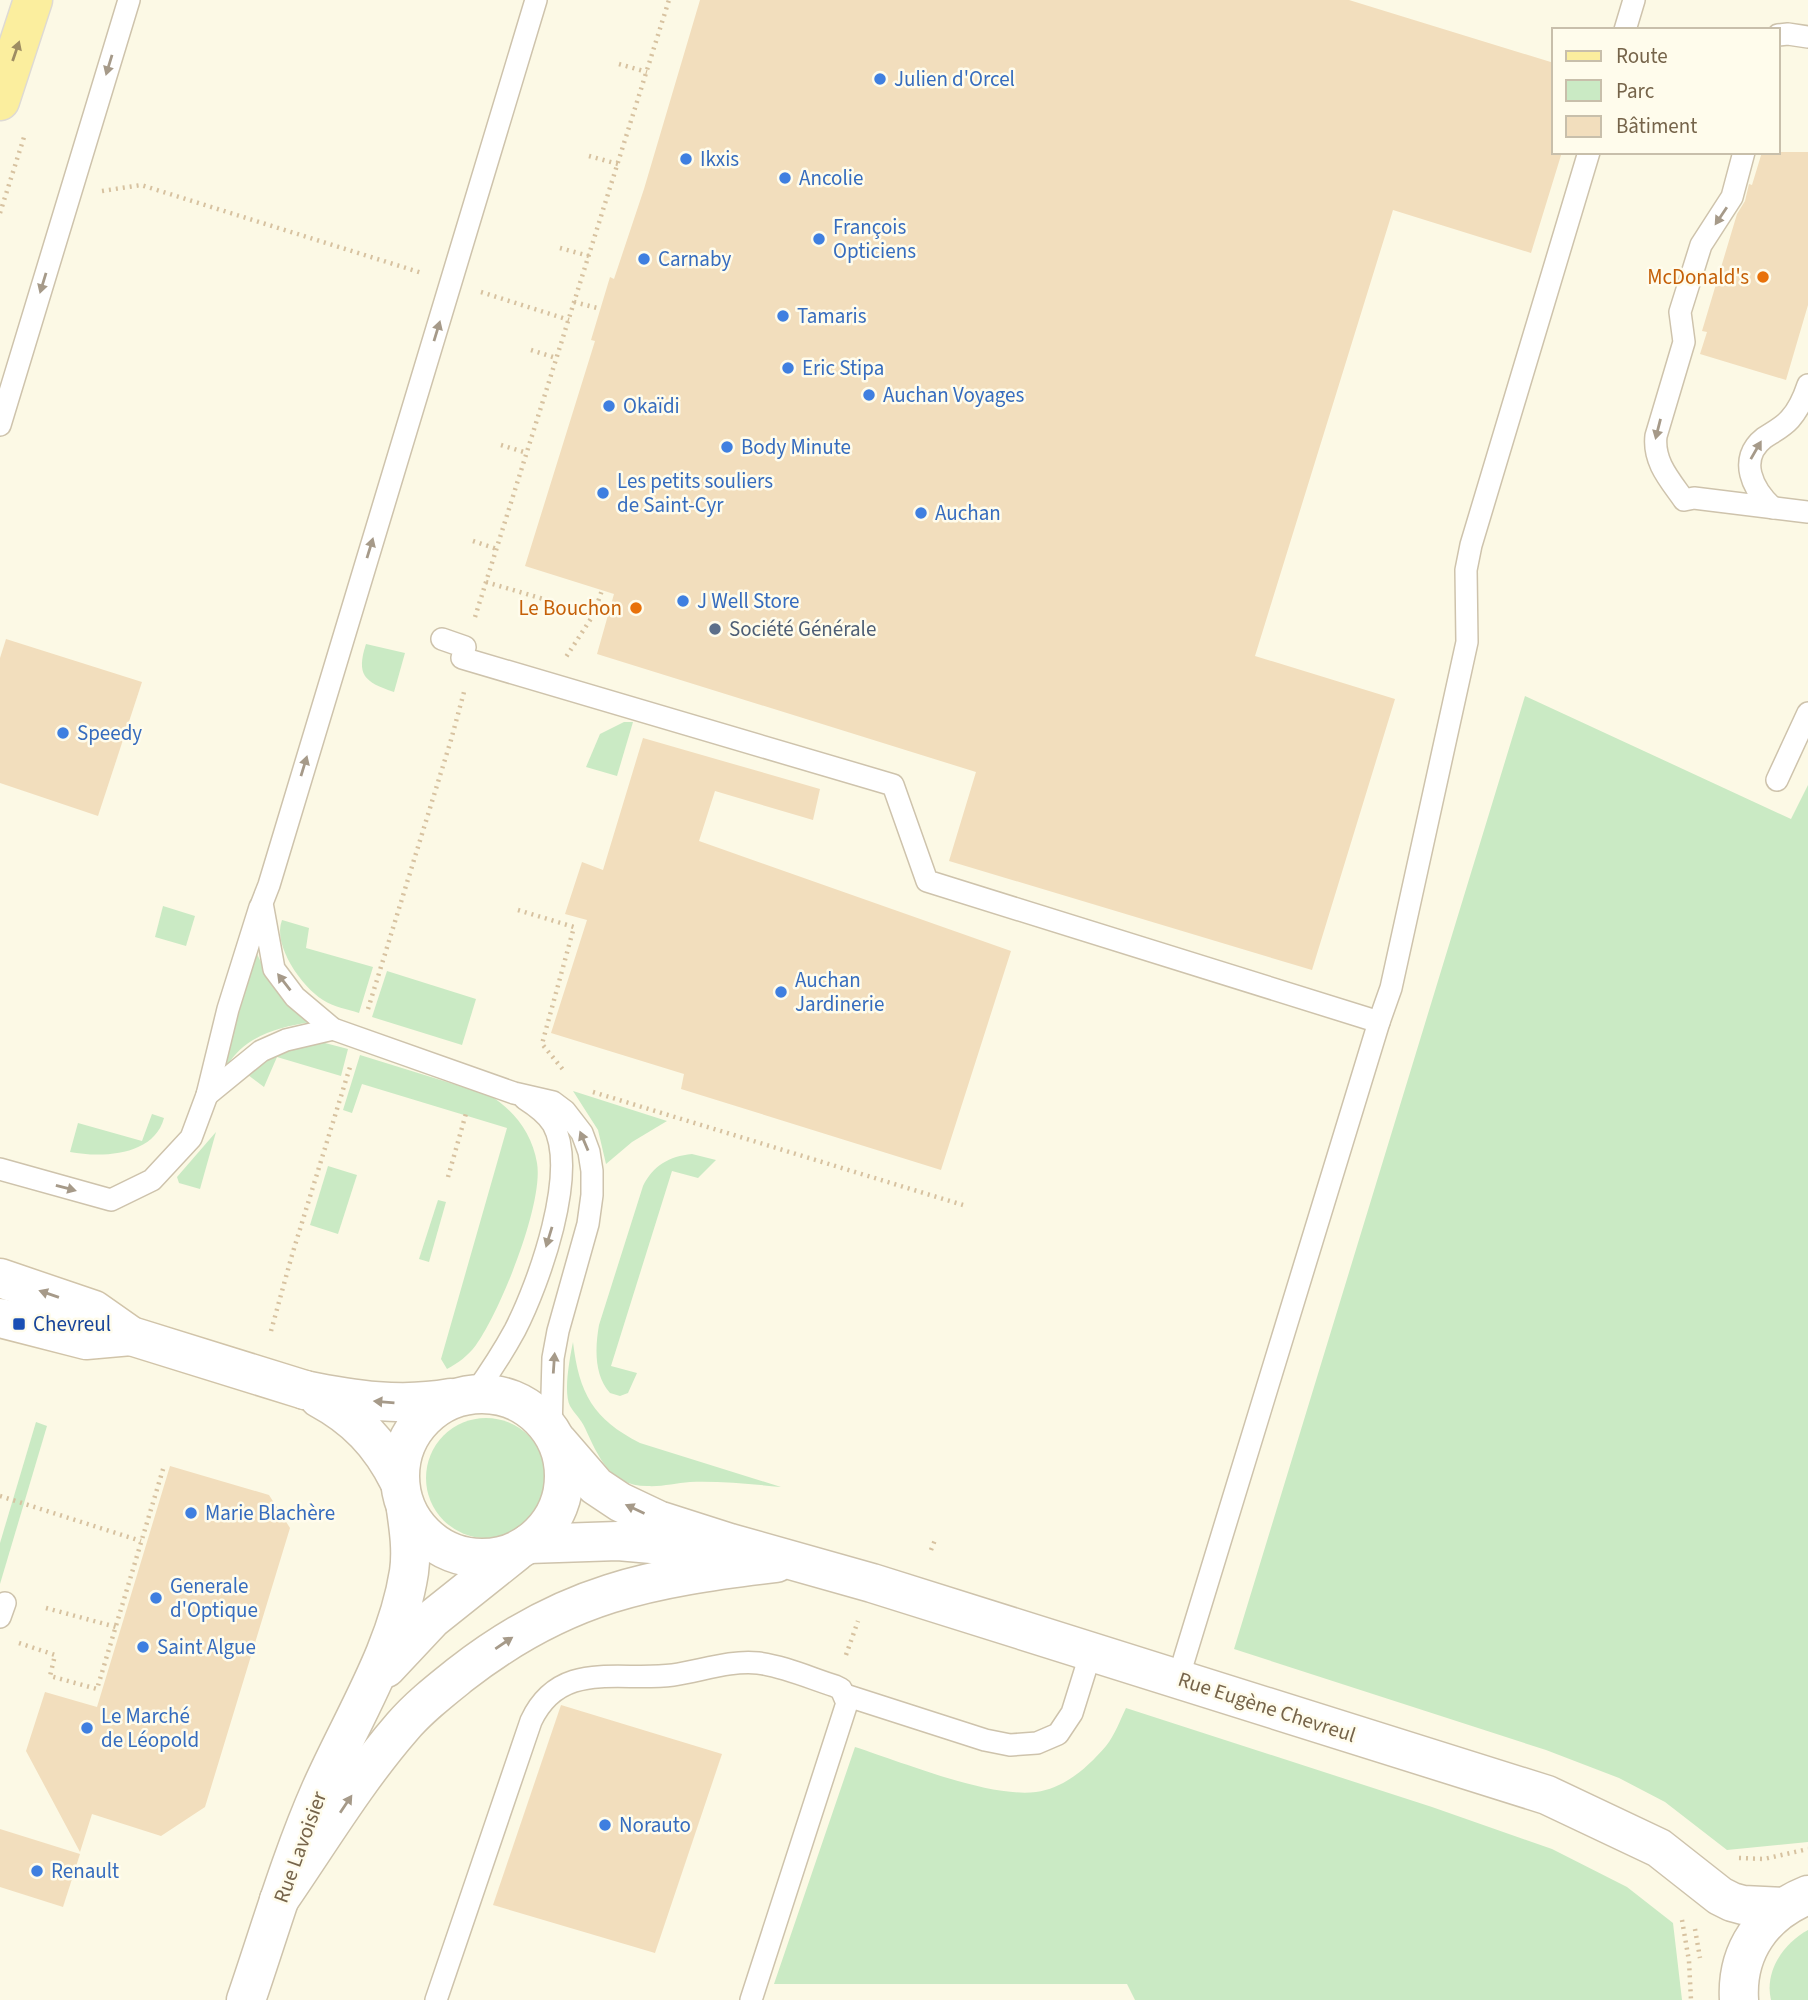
<svg xmlns="http://www.w3.org/2000/svg" width="1808" height="2000" font-family="'Source Sans 3',sans-serif">
<rect width="100%" height="100%" fill="#fcf9e5"/>
<g fill="#caeac4">
<path d="M366,644l39,9 -11,39c-30,-10 -38,-17 -28,-48z"/>
<polygon points="1525,696 1791,819 1808,785 1808,1842 1727,1850 1665,1802 1619,1778 1546,1750 1234,1649"/>
<polygon points="624,722 633,722 617,776 586,767 600,734"/>
<polygon points="163,906 195,916 186,946 155,937"/>
<path d="M282,920l27,8 -3,20 67,19 -14,46c-12,-4 -25,-6 -36,-13 -21,-13 -51,-55 -41,-80z"/>
<path d="M255,950l14,28 42,44c-33,5 -66,14 -84,44h-4z"/>
<polygon points="387,971 476,999 462,1045 372,1017"/>
<path d="M307,1043h18l23,6 -7,27 -64,-19 -13,30 -16,-12c16,-20 36,-25 59,-32z"/>
<path d="M360,1055l129,40c25,15 43,38 48,68 7,40 -37,149 -61,182 -8,11 -18,18 -29,24l-6,-10 66,-231 -145,-44 -10,29 -9,-3z"/>
<polygon points="573,1091 667,1121 632,1142 606,1164 598,1130"/>
<path d="M152,1114l12,4c-10,38 -62,40 -94,34l8,-29 64,18z"/>
<polygon points="216,1132 200,1189 179,1183 177,1177"/>
<path d="M692,1154l24,6 -18,18 -26,-7 -61,195 26,7 -9,20 -8,3 -10,-3c-16,-18 -15,-45 -11,-68l44,-139c10,-20 26,-30 49,-32z"/>
<polygon points="328,1166 357,1175 338,1234 310,1225"/>
<polygon points="438,1200 446,1202 429,1262 419,1259"/>
<path d="M573,1342c6,51 20,77 67,101l141,44c-30,-3 -61,-6 -91,-5 -14,1 -29,5 -43,4 -37,0 -49,-30 -62,-58 -4,-9 -11,-15 -15,-22 -7,-14 0,-49 3,-64z"/>
<circle cx="486" cy="1478" r="60"/>
<polygon points="36,1422 47,1426 0,1584 0,1543"/>
<path d="M1126,1708l306,99 120,42 75,38 46,36 9,77h-547l-8,-16h-353l81,-237c47,15 134,51 181,45 29,-4 52,-25 70,-46 9,-11 14,-26 20,-38z"/>
<path d="M1808,1930v70h-37c-7,-29 13,-57 37,-70z"/>
</g>
<g fill="#f2debd">
<polygon points="700,0 1349,0 1554,63 1554,152 1562,152 1531,253 1393,210 1255,656 1395,699 1312,970 949,861 976,772 597,654 614,594 525,566 595,341 591,340 610,277 614,279 644,189"/>
<polygon points="1762,152 1808,152 1808,305 1786,380 1700,354 1707,332 1702,331 1737,214 1745,201 1749,184 1752,185"/>
<polygon points="6,639 142,682 98,816 0,783 0,658"/>
<polygon points="643,738 820,789 813,820 715,791 699,841 1011,951 941,1170 681,1089 684,1074 551,1033 587,920 565,914 582,862 603,870"/>
<polygon points="170,1466 269,1495 290,1528 205,1807 161,1836 92,1814 80,1852 26,1751 45,1692 97,1707"/>
<polygon points="561,1705 722,1754 655,1953 493,1905"/>
<polygon points="0,1829 80,1854 63,1907 0,1887"/>
</g>
<g fill="none" stroke-linecap="round" stroke-linejoin="round">
<defs>
<g id="lane">
<polyline points="536,0 269,885 262,903 274,969 295,997 333,1029 514,1093 553,1102 565,1111 582,1133 589,1152 592,1171 592,1195 588,1224 558,1331 553,1358 551,1431"/>
<polyline points="1625,30 1634,0"/>
<polyline points="1778,35 1788,34 1808,37"/>
<path d="M1744,152l-12,45 -31,48 -21,67 4,30 -28,94c-3,26 14,44 28,64l10,-2 114,14"/>
<polyline points="0,425 129,0"/>
<path d="M1773,508c-20,-18 -36,-49 -9,-70 9,-6 19,-11 26,-19 9,-10 14,-22 18,-34"/>
<polyline points="442,639 465,647 462,658 893,785 927,881 1379,1022 1178,1679"/>
<polyline points="1777,780 1808,713"/>
<polyline points="1379,1022 1391,988 1467,642 1466,570 1471,545 1589,152"/>
<polyline points="207,1095 261,1051 286,1040 333,1029"/>
<polyline points="0,1169 111,1200 152,1180 191,1138 207,1095 228,1009 260,907"/>
<path d="M475,1393c15,-21 28,-41 40,-63 24,-47 64,-158 38,-206 -7,-11 -17,-18 -28,-25"/>
<polyline points="0,1617 5,1603"/>
<polyline points="845,1695 985,1740 1010,1745 1037,1743 1058,1734 1072,1713 1091,1652"/>
<path d="M436,2000l95,-279c29,-62 88,-39 142,-46 28,-4 57,-15 85,-12 25,3 52,15 77,23l6,3 6,14 -96,297"/>
</g>
<g id="street">
<path d="M305,1390c49,10 96,17 146,8"/>
<circle cx="482" cy="1476" r="82"/>
<path d="M319,1398c37,20 61,45 80,83"/>
<polyline points="558,1442 596,1486 620,1502 658,1520 730,1543 872,1583 1547,1795 1659,1848 1720,1896 1732,1902 1743,1905 1783,1907"/>
<polyline points="528,1544 618,1541 697,1548"/>
<polyline points="386,1668 432,1619 516,1552"/>
<path d="M279,1900c40,-58 77,-120 123,-173 17,-20 39,-37 59,-53 104,-81 188,-96 315,-111"/>
<path d="M246,2000c24,-70 45,-143 75,-211 31,-70 76,-140 88,-217 3,-21 0,-42 -3,-63"/>
<path d="M1739,2000c-3,-49 24,-87 69,-105"/>
</g>
<g id="secondary">
<polyline points="0,1278 94,1310 131,1336 305,1390"/>
<polyline points="0,1318 86,1340 131,1336"/>
</g>
<polyline id="primary" points="0,101 33,0"/>
</defs>
<use href="#lane" stroke="#cec3ac" stroke-width="24"/>
<use href="#street" stroke="#cec3ac" stroke-width="41"/>
<use href="#secondary" stroke="#d1c4a9" stroke-width="41"/>
<use href="#primary" stroke="#dedad4" stroke-width="41"/>
<g stroke="#d7c2a0" stroke-width="4.5" stroke-dasharray="2 5" stroke-linecap="butt">
<polyline points="619,64 647,72"/>
<polyline points="589,156 618,164"/>
<polyline points="102,191 141,185 422,273"/>
<polyline points="0,213 25,134"/>
<polyline points="560,248 589,256"/>
<polyline points="481,292 569,320"/>
<polyline points="574,302 601,309"/>
<polyline points="531,350 556,358"/>
<polyline points="501,445 527,453"/>
<polyline points="473,541 497,549"/>
<polyline points="486,582 594,614 566,657"/>
<polyline points="594,614 602,590"/>
<polyline points="475,617 669,0"/>
<polyline points="518,910 574,927 542,1044 565,1072"/>
<polyline points="368,1009 451,740 464,692"/>
<polyline points="593,1092 963,1205"/>
<polyline points="448,1177 467,1110"/>
<polyline points="271,1331 292,1255 350,1067"/>
<polyline points="0,1496 141,1541"/>
<polyline points="931,1550 935,1540"/>
<polyline points="46,1608 116,1627"/>
<polyline points="19,1643 55,1655 50,1676 97,1689 164,1466"/>
<polyline points="846,1655 858,1621"/>
<polyline points="1739,1858 1764,1859 1808,1849"/>
<polyline points="1682,1920 1689,1961 1691,2000"/>
<polyline points="1695,1929 1700,1958"/>
</g>
<use href="#lane" stroke="#fff" stroke-width="21"/>
<use href="#street" stroke="#fff" stroke-width="38"/>
<use href="#secondary" stroke="#fff" stroke-width="38"/>
<use href="#primary" stroke="#fbee9e" stroke-width="38"/>
</g>
<defs><path id="oneway-solid" d="M-6-.8H1V-3.2L6.5 0L1 3.2V.8H-6Z" transform="scale(1.75)"/></defs>
<use fill="#9e8d63" href="#oneway-solid" transform="translate(16 51) rotate(-71)"/>
<g fill="#a69a89">
<use href="#oneway-solid" transform="translate(109 65) rotate(107)"/>
<use href="#oneway-solid" transform="translate(1721 216) rotate(124)"/>
<use href="#oneway-solid" transform="translate(43 283) rotate(107)"/>
<use href="#oneway-solid" transform="translate(437 331) rotate(-73)"/>
<use href="#oneway-solid" transform="translate(1658 429) rotate(104)"/>
<use href="#oneway-solid" transform="translate(1756 450) rotate(-60)"/>
<use href="#oneway-solid" transform="translate(370 548) rotate(-73)"/>
<use href="#oneway-solid" transform="translate(304 766) rotate(-73)"/>
<use href="#oneway-solid" transform="translate(284 982) rotate(-128)"/>
<use href="#oneway-solid" transform="translate(584 1141) rotate(-113)"/>
<use href="#oneway-solid" transform="translate(66 1188) rotate(15)"/>
<use href="#oneway-solid" transform="translate(549 1237) rotate(107)"/>
<use href="#oneway-solid" transform="translate(49 1294) rotate(-161)"/>
<use href="#oneway-solid" transform="translate(554 1363) rotate(-86)"/>
<use href="#oneway-solid" transform="translate(384 1402) rotate(-175)"/>
<use href="#oneway-solid" transform="translate(635 1509) rotate(-155)"/>
<use href="#oneway-solid" transform="translate(504 1643) rotate(-34)"/>
<use href="#oneway-solid" transform="translate(346 1804) rotate(-56)"/>
</g>
<g fill="#3f7fe0" stroke="#fffcec" stroke-width="2.5">
<circle cx="880" cy="79" r="7"/>
<circle cx="686" cy="159" r="7"/>
<circle cx="785" cy="178" r="7"/>
<circle cx="819" cy="239" r="7"/>
<circle cx="644" cy="259" r="7"/>
<circle cx="783" cy="316" r="7"/>
<circle cx="788" cy="368" r="7"/>
<circle cx="869" cy="395" r="7"/>
<circle cx="609" cy="406" r="7"/>
<circle cx="727" cy="447" r="7"/>
<circle cx="603" cy="493" r="7"/>
<circle cx="921" cy="513" r="7"/>
<circle cx="683" cy="601" r="7"/>
<circle cx="63" cy="733" r="7"/>
<circle cx="781" cy="992" r="7"/>
<circle cx="191" cy="1513" r="7"/>
<circle cx="156" cy="1598" r="7"/>
<circle cx="143" cy="1647" r="7"/>
<circle cx="87" cy="1728" r="7"/>
<circle cx="605" cy="1825" r="7"/>
<circle cx="37" cy="1871" r="7"/>
</g>
<g fill="#e8710a" stroke="#fffcec" stroke-width="2.5">
<circle cx="1763" cy="277" r="7"/>
<circle cx="636" cy="608" r="7"/>
</g>
<circle fill="#5c6f8a" stroke="#fffcec" stroke-width="2.5" cx="715" cy="629" r="7"/>
<rect fill="#1a4fb4" stroke="#fffcec" stroke-width="2.5" x="12" y="1317" width="14" height="14" rx="3.5"/>
<g text-anchor="middle" dominant-baseline="central" stroke-width="5" stroke-linejoin="round" paint-order="stroke">
<g font-size="21" fill="#366cbe" stroke="#fffcec" text-anchor="start">
<text x="894" y="79">Julien d'Orcel</text>
<text x="700" y="159">Ikxis</text>
<text x="799" y="178">Ancolie</text>
<text x="833" y="227">François<tspan x="833" dy="24">Opticiens</tspan></text>
<text x="658" y="259">Carnaby</text>
<text x="797" y="316">Tamaris</text>
<text x="802" y="368">Eric Stipa</text>
<text x="883" y="395">Auchan Voyages</text>
<text x="623" y="406">Okaïdi</text>
<text x="741" y="447">Body Minute</text>
<text x="617" y="481">Les petits souliers<tspan x="617" dy="24">de Saint-Cyr</tspan></text>
<text x="935" y="513">Auchan</text>
<text x="697" y="601">J Well Store</text>
<text x="77" y="733">Speedy</text>
<text x="795" y="980">Auchan<tspan x="795" dy="24">Jardinerie</tspan></text>
<text x="205" y="1513">Marie Blachère</text>
<text x="170" y="1586">Generale<tspan x="170" dy="24">d'Optique</tspan></text>
<text x="157" y="1647">Saint Algue</text>
<text x="101" y="1716">Le Marché<tspan x="101" dy="24">de Léopold</tspan></text>
<text x="619" y="1825">Norauto</text>
<text x="51" y="1871">Renault</text>
</g>
<g font-size="21" fill="#c56008" stroke="#fffcec" text-anchor="end">
<text x="1749" y="277">McDonald's</text>
<text x="622" y="608">Le Bouchon</text>
</g>
<g font-size="21" fill="#4e5e75" stroke="#fffcec" text-anchor="start">
<text x="729" y="629">Société Générale</text>
</g>
<g font-size="21" fill="#164399" stroke="#fffcec" text-anchor="start">
<text x="33" y="1324">Chevreul</text>
</g>
<g font-size="21" fill="#76644a" stroke="#fffcec">
<text transform="translate(1267 1707) rotate(18)">Rue Eugène Chevreul</text>
<text transform="translate(300 1847) rotate(-70)">Rue Lavoisier</text>
</g>
</g>
<rect x="1552" y="28" width="228" height="126" fill="#fffcec" stroke="#c8bfab" stroke-width="2"/>
<rect x="1566" y="51" width="35" height="10" fill="#fbee9e" stroke="#c8bfab" stroke-width="2"/>
<text x="1616" y="63" font-size="21" fill="#76644a">Route</text>
<rect x="1566" y="80" width="35" height="21" fill="#caeac4" stroke="#c8bfab" stroke-width="2"/>
<text x="1616" y="98" font-size="21" fill="#76644a">Parc</text>
<rect x="1566" y="116" width="35" height="21" fill="#f2debd" stroke="#c8bfab" stroke-width="2"/>
<text x="1616" y="133" font-size="21" fill="#76644a">Bâtiment</text>
</svg>
